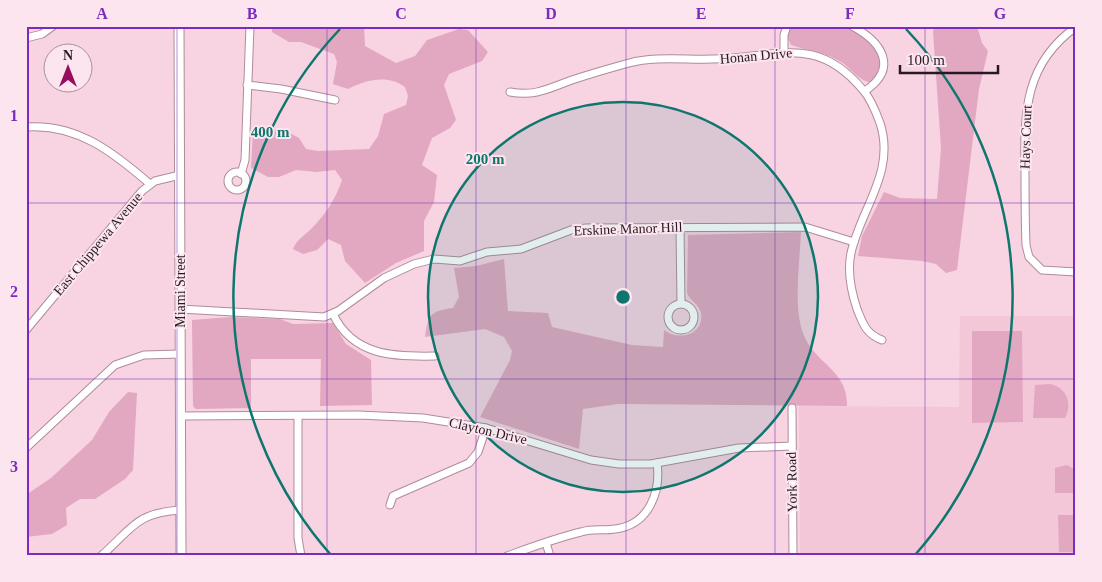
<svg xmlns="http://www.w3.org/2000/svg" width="1102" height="582" font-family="Georgia,serif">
<rect width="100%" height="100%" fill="#f8d3e2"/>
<polygon fill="#f3c6d8" points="960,316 1076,316 1076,556 800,556 799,406 959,407"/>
<g fill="#e2a8c1">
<path d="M272,26h92l1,20 31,17 19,-7 12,-16 32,-11 9,1 20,22 -6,9 -33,13 -5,11 12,35 -6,8 -18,10 -10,27 15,10 -3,27 -10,19v30l-28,12 -31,20 -20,-22 -4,-16 -13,-6 -11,11 -14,4 -10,-5c4,-10 11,-13 18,-20 15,-15 24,-29 31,-49l-7,-10 -18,2 -21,-2 -17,7h-11l-17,-9 2,-39 31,1 15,8 7,11 12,2 51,-2 9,-13 6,-22 22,-9 2,-9 -3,-9c-17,-13 -40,-7 -57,2l-15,-5 4,-22 -3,-8 -33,-12h-12l-17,-10z"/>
<path d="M791,26c16,0 36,-3 52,0 15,4 41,24 38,42 -1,4 -5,10 -7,14 -11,3 -22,-12 -30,-18 -15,-11 -36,-13 -53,-19l-4,-9z"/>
<polygon points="935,26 977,26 982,43 988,51 979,89 957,270 946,273 936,264 922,261 858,256 862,236 884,192 900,198 937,199 941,148 933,32"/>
<path d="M801,232c-1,29 -8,74 2,101 11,31 45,36 44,73l-229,-2 -35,5 -4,40 -99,-32 30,-57 2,-9 -8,-14 -19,-8 -60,8c3,-22 5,-26 28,-29l6,-11 -5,-29 22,-2 28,-7 4,52 40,2 4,14 80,18 31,2 1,-17c14,11 40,6 37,-17 -2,-9 -11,-12 -14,-20l1,-58z"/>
<polygon points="230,317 280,319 293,324 333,323 346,344 371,360 372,405 320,406 321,359 251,359 251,408 196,409 193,406 192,320"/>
<polygon points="972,331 1022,331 1023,422 972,423"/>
<path d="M1050,384c16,3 23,19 15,34h-32l2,-33z"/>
<polygon points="128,392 137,393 133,470 125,479 95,499 80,499 66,508 67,525 52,534 26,537 26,495 51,478 92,440 109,412"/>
<polygon points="1067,465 1076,470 1076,493 1055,493 1055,468"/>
<polygon points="1058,515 1076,515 1076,552 1059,552"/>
</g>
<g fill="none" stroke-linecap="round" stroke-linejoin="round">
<defs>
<g id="minor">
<path d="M852,26c30,16 47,42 13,65"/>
<path d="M1076,27c-51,36 -52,85 -51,141 0,26 0,51 1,77l3,12 13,13 34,2"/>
<polyline points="26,38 42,34 53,26"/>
<polyline points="784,51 784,35 787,26"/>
<polyline points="247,85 281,89 335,100"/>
<path d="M510,92c27,5 41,-5 65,-13 18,-6 36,-11 54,-16 26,-7 57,-3 84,-4 61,0 102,-27 150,31 8,9 13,22 17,33 16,49 -19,85 -29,130 -4,19 0,38 6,56 6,15 9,25 25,31"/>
<path d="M26,127c51,-4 88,26 124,57"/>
<circle cx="237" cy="181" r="9"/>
<polyline points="241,174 245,160 250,26"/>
<polyline points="680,227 681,303"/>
<circle cx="681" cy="317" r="13"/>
<polyline points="180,309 324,317 338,311 384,278 414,264 434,259 460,261 487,252 521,249 571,230 586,228 805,227 854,242"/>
<path d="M333,314c20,42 61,43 102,42"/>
<polyline points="26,330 142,191 155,181 180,175"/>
<polyline points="792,408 793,556"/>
<polyline points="181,416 359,415 423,418 486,428 591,460 619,464 651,464 739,448 792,446"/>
<polyline points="298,416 298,538 301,556"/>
<polyline points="26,448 115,365 144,355 180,354"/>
<polyline points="390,505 393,496 469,463 478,452 486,428"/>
<polyline points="546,543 550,556"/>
<path d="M101,556c32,-28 34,-43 80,-46"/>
<path d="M507,556c25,-9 49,-18 74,-24 12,-4 23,-1 34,-3 34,-4 46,-37 42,-66"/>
</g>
<polyline id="tertiary" points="179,26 181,556"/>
</defs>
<use href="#minor" stroke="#af8c9a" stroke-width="9"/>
<use href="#tertiary" stroke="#af8c9a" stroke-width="11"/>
<use href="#minor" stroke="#fff" stroke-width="7"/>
<use href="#tertiary" stroke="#fff" stroke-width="9"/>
</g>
<path fill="none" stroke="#7b2cbf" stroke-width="1" stroke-opacity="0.55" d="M177,26v530M327,26v530M476,26v530M626,26v530M775,26v530M925,26v530M26,203h1050M26,379h1050"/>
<circle cx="623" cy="297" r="195" fill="#0f766e" fill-opacity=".12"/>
<g fill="none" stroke="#0f766e" stroke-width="2.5">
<circle cx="623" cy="297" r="195"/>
<path d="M331 555A390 390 0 0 1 340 29M906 29A390 390 0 0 1 915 555"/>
</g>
<g text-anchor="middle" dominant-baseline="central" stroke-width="4" stroke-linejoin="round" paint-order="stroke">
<g font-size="14" fill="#26191f" stroke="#fce5ee">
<text transform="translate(756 56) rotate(-5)">Honan Drive</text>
<text transform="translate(1026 137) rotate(-88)">Hays Court</text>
<text transform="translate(628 229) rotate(-2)">Erskine Manor Hill</text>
<text transform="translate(98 244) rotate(-50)">East Chippewa Avenue</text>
<text transform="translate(180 291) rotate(-90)">Miami Street</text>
<text transform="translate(488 431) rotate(13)">Clayton Drive</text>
<text transform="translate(792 482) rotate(-91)">York Road</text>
</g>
</g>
<circle cx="623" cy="297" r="8" fill="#0f766e" stroke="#fce5ee" stroke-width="2.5"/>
<g font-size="15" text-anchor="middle" font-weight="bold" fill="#0f766e" stroke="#fce5ee" stroke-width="4" stroke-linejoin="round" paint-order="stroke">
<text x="270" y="137">400 m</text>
<text x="485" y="164">200 m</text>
</g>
<rect width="1102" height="582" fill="none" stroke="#fce5ee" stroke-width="55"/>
<g transform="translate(68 68)"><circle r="24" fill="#fce5ee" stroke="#a6939b"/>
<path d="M0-4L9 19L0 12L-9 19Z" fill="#980c60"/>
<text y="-8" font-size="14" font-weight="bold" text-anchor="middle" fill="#26191f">N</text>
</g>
<path d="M900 65v8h98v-8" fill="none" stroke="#26191f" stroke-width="2.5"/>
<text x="907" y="65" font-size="15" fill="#26191f" stroke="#fce5ee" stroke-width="4" paint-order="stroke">100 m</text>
<rect x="28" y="28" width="1046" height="526" fill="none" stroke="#7b2cbf" stroke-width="2"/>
<g font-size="16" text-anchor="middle" font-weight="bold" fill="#7b2cbf">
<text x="102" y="19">A</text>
<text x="252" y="19">B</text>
<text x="401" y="19">C</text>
<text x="551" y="19">D</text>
<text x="701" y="19">E</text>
<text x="850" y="19">F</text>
<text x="1000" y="19">G</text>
<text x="14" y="121">1</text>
<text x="14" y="297">2</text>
<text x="14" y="472">3</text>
</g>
</svg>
